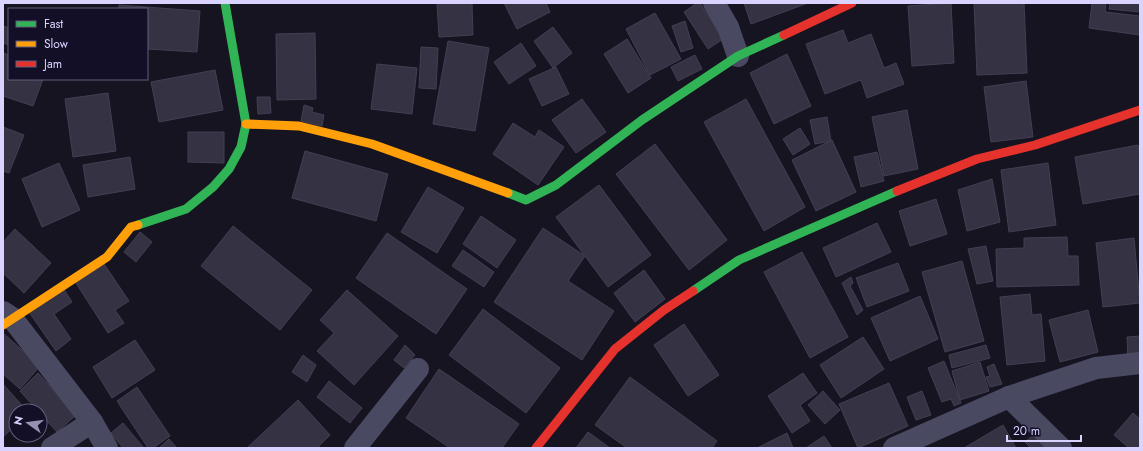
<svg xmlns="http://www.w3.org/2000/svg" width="1143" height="451" font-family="Jost,sans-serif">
<rect width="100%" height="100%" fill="#161421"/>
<g fill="#343243" stroke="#433f54">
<polygon points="437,3 472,3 473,35 439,37"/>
<polygon points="504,3 546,3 550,12 517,29"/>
<polygon points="697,3 700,3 723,39 708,49 684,12"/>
<polygon points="744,3 808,3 751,24"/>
<polygon points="951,3 954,63 912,66 908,6"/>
<polygon points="974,3 1024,3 1027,73 977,75"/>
<polygon points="1092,3 1106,3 1105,12 1140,16 1140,35 1089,28"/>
<polygon points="1110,3 1140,3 1140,12 1109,9"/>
<polygon points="119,5 200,11 197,52 147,49 147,9 119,9"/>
<polygon points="655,13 681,59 650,75 626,29"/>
<polygon points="685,21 693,48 681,52 672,26"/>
<polygon points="3,26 9,28 9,45 3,43"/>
<polygon points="553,27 572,53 553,68 534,41"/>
<polygon points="843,30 848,43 871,34 884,68 896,63 904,84 867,98 861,80 825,94 806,44"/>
<polygon points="315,33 316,99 277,100 276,34"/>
<polygon points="627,39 651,78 628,93 604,54"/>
<polygon points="448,41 489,48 475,131 433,124"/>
<polygon points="521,43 536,66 509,84 494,62"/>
<polygon points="421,47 438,48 436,89 419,88"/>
<polygon points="3,53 9,55 9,79 43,79 33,106 3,96"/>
<polygon points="787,54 811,106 774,124 750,73"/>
<polygon points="695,55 702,69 678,81 671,67"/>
<polygon points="377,64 417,68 412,114 371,109"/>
<polygon points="556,67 569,94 542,106 529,79"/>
<polygon points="215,70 223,110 159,122 151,82"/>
<polygon points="1026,81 1033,137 991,142 984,87"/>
<polygon points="108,93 116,151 73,157 65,99"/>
<polygon points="257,97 270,97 271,113 258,114"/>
<polygon points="582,99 606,132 576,153 552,120"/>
<polygon points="746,99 805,207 764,231 704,122"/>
<polygon points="304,105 313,108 312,112 324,115 322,126 301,121"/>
<polygon points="907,110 918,169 884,176 872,117"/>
<polygon points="827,117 831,141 815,144 810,120"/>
<polygon points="513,123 535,137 539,130 564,147 538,185 493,154"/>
<polygon points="3,127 24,135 9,173 3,171"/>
<polygon points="800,128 810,144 793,155 783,139"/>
<polygon points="188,132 224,132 224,163 188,162"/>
<polygon points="832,140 856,192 816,211 792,160"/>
<polygon points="655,144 727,240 689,270 616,174"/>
<polygon points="1138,145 1140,156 1140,194 1083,204 1075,157"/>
<polygon points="305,151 388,174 376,221 292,198"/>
<polygon points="877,152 884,181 861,187 854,157"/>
<polygon points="130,157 135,189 88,197 83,165"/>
<polygon points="59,163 80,210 42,227 22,179"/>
<polygon points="1048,163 1056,225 1009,232 1001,170"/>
<polygon points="992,179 1000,222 967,231 958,190"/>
<polygon points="599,185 651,255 608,287 556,217"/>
<polygon points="428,187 464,208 437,253 401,232"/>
<polygon points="936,199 947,234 910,246 899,211"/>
<polygon points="481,216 516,240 497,268 463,244"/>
<polygon points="877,223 891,252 836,277 823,248"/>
<polygon points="233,226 312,290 280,330 201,266"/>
<polygon points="543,228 585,256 568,281 614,311 582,360 494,302"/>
<polygon points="15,229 51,263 24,293 3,273 3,242"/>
<polygon points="140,232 152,242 136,262 124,252"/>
<polygon points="387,233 467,289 436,334 356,278"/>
<polygon points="1067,237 1068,256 1078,256 1079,285 997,287 996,249 1024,248 1024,238"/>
<polygon points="1134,238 1140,303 1103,307 1096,243"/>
<polygon points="986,246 993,281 977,284 968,249"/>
<polygon points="463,250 494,272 484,287 452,266"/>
<polygon points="802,252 848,337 810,358 764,272"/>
<polygon points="962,261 984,341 945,352 922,272"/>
<polygon points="898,263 909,291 867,307 856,278"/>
<polygon points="104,264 129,301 115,310 124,323 108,333 76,283"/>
<polygon points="644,270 665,299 635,322 614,293"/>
<polygon points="851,277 853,283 850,286 863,310 857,315 842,283"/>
<polygon points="63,288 72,302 54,314 71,339 56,351 29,312"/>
<polygon points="347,290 398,336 354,385 317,351 334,333 320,320"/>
<polygon points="1030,294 1032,315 1041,314 1045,361 1007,365 1000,297"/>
<polygon points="920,296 938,339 890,361 871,318"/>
<polygon points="483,309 560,368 526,413 449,355"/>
<polygon points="1088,310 1098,352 1060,362 1049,320"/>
<polygon points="684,324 719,375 688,396 654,345"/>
<polygon points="3,333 40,366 20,389 3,374"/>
<polygon points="1140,336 1140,359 1128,360 1127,337"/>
<polygon points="863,337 884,369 841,398 820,365"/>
<polygon points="135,340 155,370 112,398 93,367"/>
<polygon points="405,345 415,355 404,368 394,360"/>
<polygon points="986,345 990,358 952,368 949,355"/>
<polygon points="303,355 316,365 307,382 292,372"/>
<polygon points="944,361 961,403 954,406 951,399 942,402 928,368"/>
<polygon points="980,362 989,391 960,400 952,371"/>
<polygon points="994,364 1002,384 990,387 986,377 990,376 987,367"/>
<polygon points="439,369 519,424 502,448 450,448 406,418"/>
<polygon points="38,373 76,415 57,432 40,413 40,411 38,411 20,391"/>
<polygon points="803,373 817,393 800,405 810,421 792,433 768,396"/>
<polygon points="630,377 717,441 712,448 627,448 595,425"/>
<polygon points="329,381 362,408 350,423 317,397"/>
<polygon points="889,383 908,426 858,448 839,404"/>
<polygon points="3,384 27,411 16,411 16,425 3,437"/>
<polygon points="137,387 170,436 153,448 148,448 117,401"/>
<polygon points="823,391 840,410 825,424 808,405"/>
<polygon points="922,391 931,415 916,420 907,397"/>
<polygon points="298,400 330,435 317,448 247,448"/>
<polygon points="1133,413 1140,419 1140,448 1129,448 1114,435"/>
<polygon points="123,423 144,448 123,448 111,433"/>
<polygon points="1003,425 1016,448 964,448"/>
<polygon points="588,432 610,448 576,448"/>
<polygon points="787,433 793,448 757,448"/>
<polygon points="1034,434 1047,448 1031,448 1025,442"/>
<polygon points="824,436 832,448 806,448"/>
<polygon points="169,439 177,448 159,448"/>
</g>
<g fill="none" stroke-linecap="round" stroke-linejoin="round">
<g stroke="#4a4962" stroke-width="22">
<polyline points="714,3 728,27 738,56"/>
<polyline points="3,312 12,318 92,422 107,448"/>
<polyline points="1009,397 1061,448"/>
<polyline points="52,448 92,422"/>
<polyline points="355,448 418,369"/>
<polyline points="894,448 1009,397 1096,368 1140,363"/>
</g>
<g stroke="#30b455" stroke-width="9">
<polyline points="508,193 526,200 556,185 642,120 738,56 784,35"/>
<polyline points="138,225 186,209 213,187 229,169 241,147 246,124 225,3"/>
<polyline points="693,291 739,260 897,191"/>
</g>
<g stroke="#ff9f0a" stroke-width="9">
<polyline points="246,124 299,126 372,144 508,193"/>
<polyline points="3,325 107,257 131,227 138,225"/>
</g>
<g stroke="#e5322d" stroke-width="9">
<polyline points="784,35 852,3"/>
<polyline points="897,191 977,159 1035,145 1140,110"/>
<polyline points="536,448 615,349 664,310 693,291"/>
</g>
</g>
<rect width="1143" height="451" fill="none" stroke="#d9d4ff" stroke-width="8"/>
<rect x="8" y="8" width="140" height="72" fill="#130f26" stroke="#625e7d"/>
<rect x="16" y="21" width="20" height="6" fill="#30b455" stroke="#625e7d"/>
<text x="44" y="28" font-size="12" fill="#d9d4ff">Fast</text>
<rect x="16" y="41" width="20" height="6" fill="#ff9f0a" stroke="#625e7d"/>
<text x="44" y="48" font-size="12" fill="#d9d4ff">Slow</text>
<rect x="16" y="61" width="20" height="6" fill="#e5322d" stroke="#625e7d"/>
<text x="44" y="68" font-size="12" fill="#d9d4ff">Jam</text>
<g transform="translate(28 423) rotate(284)"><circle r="19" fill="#130f26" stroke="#625e7d"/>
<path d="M0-3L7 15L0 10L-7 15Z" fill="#9591b1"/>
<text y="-6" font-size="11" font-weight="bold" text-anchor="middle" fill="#d9d4ff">N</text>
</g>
<path d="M1007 435v6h74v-6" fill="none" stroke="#d9d4ff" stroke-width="2"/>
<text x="1013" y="435" font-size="12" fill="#d9d4ff" stroke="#130f26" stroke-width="3" paint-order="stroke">20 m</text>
</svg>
